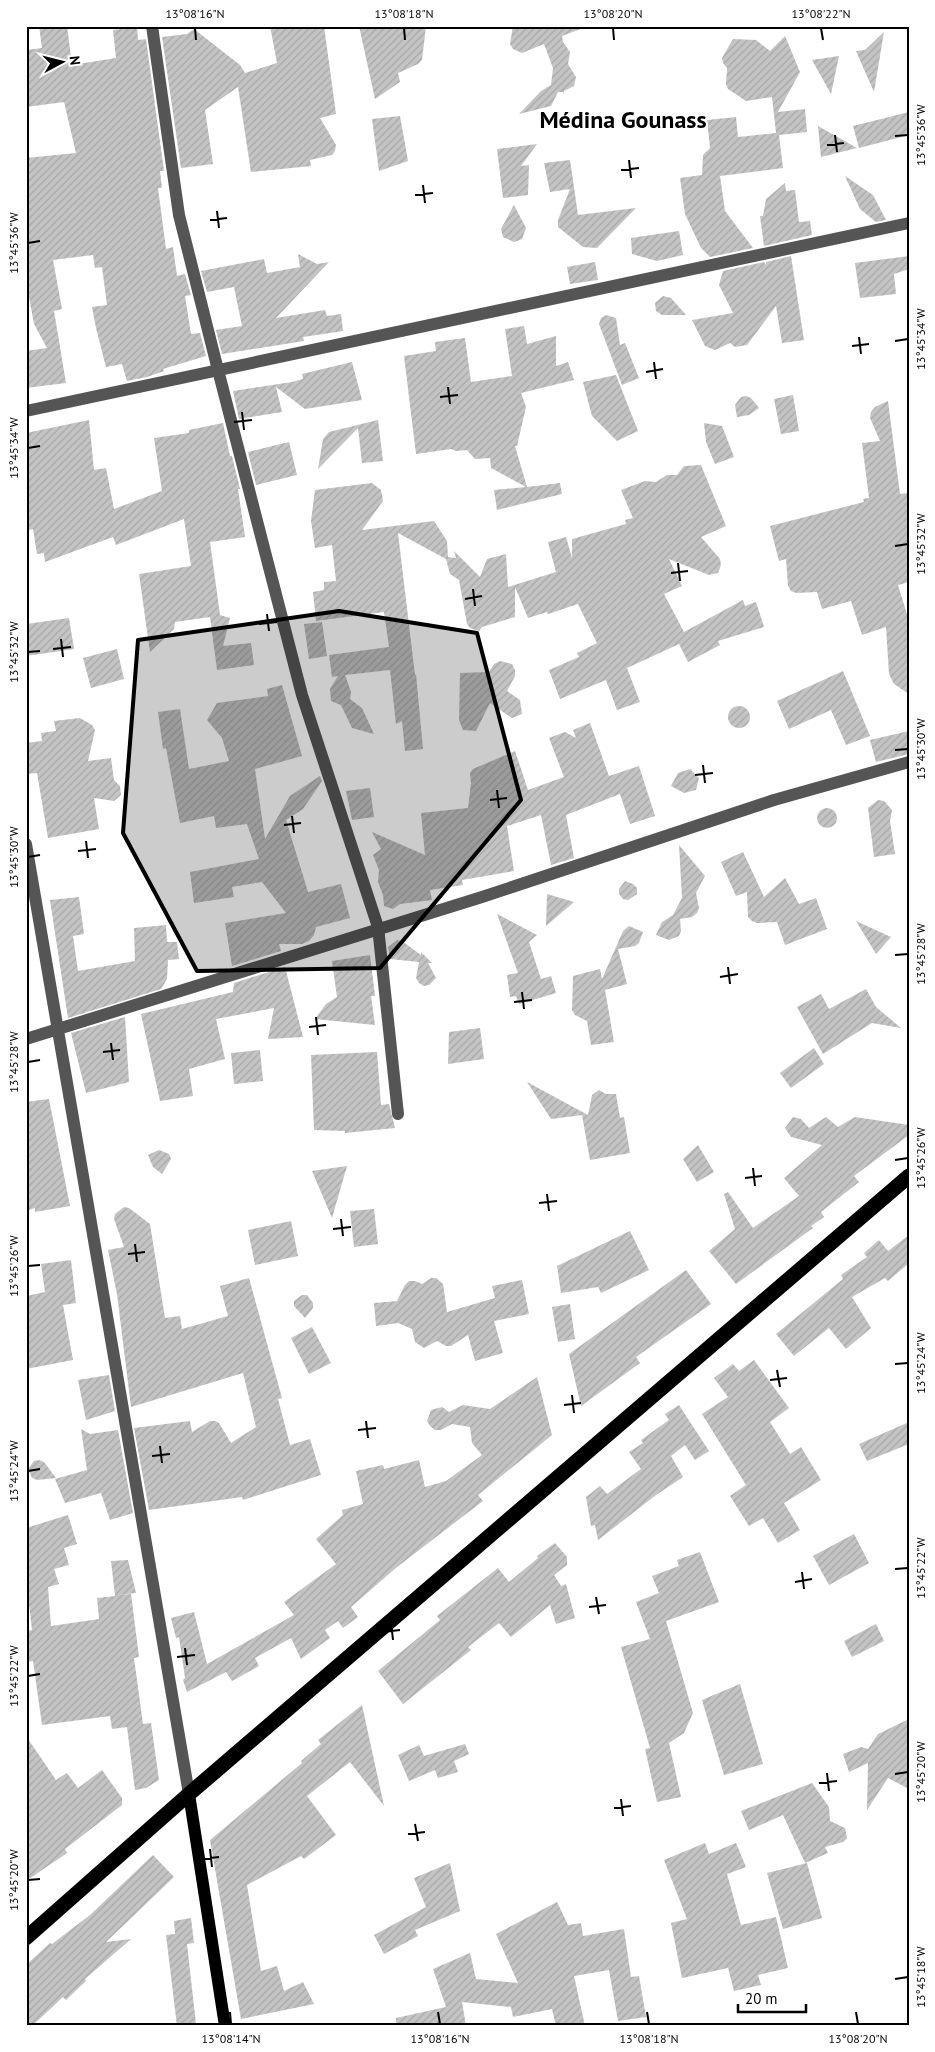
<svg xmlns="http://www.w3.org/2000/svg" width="935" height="2052" font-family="'PT Sans',sans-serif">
<defs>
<pattern id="building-hatch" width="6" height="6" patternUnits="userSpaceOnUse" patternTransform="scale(1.25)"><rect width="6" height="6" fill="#c4c4c4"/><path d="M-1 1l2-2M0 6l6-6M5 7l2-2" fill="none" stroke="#a7a7a7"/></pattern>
</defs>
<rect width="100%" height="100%" fill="#fff"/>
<g fill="url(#building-hatch)">
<polygon points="39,26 67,26 72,65 116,58 113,30 137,27 138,40 146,39 164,171 160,171 162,188 158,188 166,249 173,247 177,276 185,274 191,295 185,296 191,334 200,333 206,356 163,369 164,371 147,377 127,381 122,364 106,367 96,328 92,307 107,305 102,267 95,268 93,255 53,260 62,309 54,311 66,383 26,388 26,351 47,348 34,324 26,281 26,158 76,153 64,102 26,107 26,50 42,48"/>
<polygon points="270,26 324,26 336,114 320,118 336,145 335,151 332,155 310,160 311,166 251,172 238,87 205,110 213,164 181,168 162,37 187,34 194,29 240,65 245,73 277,63"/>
<polygon points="359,26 426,26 422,60 418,64 398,73 400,82 375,99"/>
<polygon points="513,26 586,27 562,36 563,42 570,52 568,64 576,77 574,86 564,91 564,94 563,92 558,92 551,106 519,114 541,91 551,85 553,68 544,44 522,53 513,49 510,44"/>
<polygon points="884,32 874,92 856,51 865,50"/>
<polygon points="785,36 800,72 778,112 805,109 807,132 779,135 783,168 720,176 725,211 753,248 710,257 701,248 685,214 680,178 702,175 703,155 710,148 707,120 736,117 738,137 776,133 772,97 746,101 728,89 726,84 727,68 723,63 722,58 733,39 756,40 770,51"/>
<polygon points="839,56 831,94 812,60"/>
<polygon points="909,112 909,135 859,148 853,126"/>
<polygon points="400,116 408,161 379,171 372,119"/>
<polygon points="818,126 857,148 821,157"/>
<polygon points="537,144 521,166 529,165 528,195 503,198 497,149"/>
<polygon points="570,160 578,215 636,208 597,248 583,247 558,227 558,220 570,189 550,192 544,163"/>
<polygon points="845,176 873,195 886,220 876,222 860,209"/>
<polygon points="785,183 786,191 795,190 799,222 810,221 812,235 764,246 760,216 763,216 766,199"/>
<polygon points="514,205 526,228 522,239 514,242 503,237 501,229"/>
<polygon points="679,231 683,255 657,261 632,254 631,238"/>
<polygon points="298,254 317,264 329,262 276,318 325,310 327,316 341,314 343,331 303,337 304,341 222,354 216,330 242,326 234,287 207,292 201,271 264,259 267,273 300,267"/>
<polygon points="791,256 804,340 782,343 776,306 747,345 735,347 730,343 715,350 705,346 692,320 733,313 719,285 723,271 764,262 766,265 766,262"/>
<polygon points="909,256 909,269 894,274 896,294 860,298 855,263"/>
<polygon points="595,262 598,280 570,284 567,267"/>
<polygon points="663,296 671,298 686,315 662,315 656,311 655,303"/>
<polygon points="606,315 616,318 620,345 625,343 639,378 622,385 599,324 601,318"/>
<polygon points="524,326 527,344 556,336 556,366 568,362 574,380 521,393 526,407 517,446 515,446 527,487 560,483 562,494 497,510 494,490 526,487 491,468 490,458 475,459 467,450 456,451 451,449 416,454 404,356 436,351 435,342 465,338 471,382 512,376 505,329"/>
<polygon points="352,362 362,400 305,409 276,387 282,412 239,419 233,391 292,382 303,379 302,374"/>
<polygon points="616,375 638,431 617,441 592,416 583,382"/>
<polygon points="793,395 799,431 781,434 774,399"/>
<polygon points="746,396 751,398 759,408 749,415 737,417 735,405 741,397"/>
<polygon points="888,401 900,494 907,493 909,505 909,582 898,585 909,621 909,694 894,684 889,674 886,627 862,635 851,601 822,609 817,592 796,593 791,591 788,586 786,559 779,561 770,526 864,502 863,499 869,498 862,443 880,441 870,418 871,412 875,407"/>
<polygon points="89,420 94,470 106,468 114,509 162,491 154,438 189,433 189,430 223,423 230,456 232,456 240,489 238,489 245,537 210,542 220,615 230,618 223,646 251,643 254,665 217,670 210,617 175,622 174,629 150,652 139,574 191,566 184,519 116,545 113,537 45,562 44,553 37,554 33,529 26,531 26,433"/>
<polygon points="378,420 383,461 362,463 358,428 318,469 323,439 329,432"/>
<polygon points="704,423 722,426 734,457 715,464 706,442"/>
<polygon points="289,442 297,475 256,485 248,452"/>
<polygon points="701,465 726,526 701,537 720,559 721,565 718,573 709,575 669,559 682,586 664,594 684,632 743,600 745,606 756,602 764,627 718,641 720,645 688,662 679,644 627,668 640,702 617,710 606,680 560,699 549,670 579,657 577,653 597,643 578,604 548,614 547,612 528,618 515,587 515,617 482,627 479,631 470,628 467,624 459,580 450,574 446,559 398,533 415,675 416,674 423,749 405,751 402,721 396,724 390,670 345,675 351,692 350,699 362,708 374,734 352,728 341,705 331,701 330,689 338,676 332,677 329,655 389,647 384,612 316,621 313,592 324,590 324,582 336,581 332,545 315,548 311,521 315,490 372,483 381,490 383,501 362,530 434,521 447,541 448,557 456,558 454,551 480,577 487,559 506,554 508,587 556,572 548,542 566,537 572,558 572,539 626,524 625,520 633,518 621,490 645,481 656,482 667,475 677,475 684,466"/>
<polygon points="69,618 74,649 26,656 26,624"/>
<polygon points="322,622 327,656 309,659 304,624"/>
<polygon points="117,649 124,679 91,688 83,658"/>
<polygon points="500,661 512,664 515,670 515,676 507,691 520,700 522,714 512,718 490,703 476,731 463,730 459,720 460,673 489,672 494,664"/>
<polygon points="843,671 870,736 846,745 831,710 789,729 777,701"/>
<polygon points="282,685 302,756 255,769 265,839 290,796 320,776 322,781 303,809 286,820 308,892 341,884 350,918 316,927 314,935 309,941 302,944 279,944 281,951 232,966 225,923 286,913 262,882 232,887 234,897 194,903 190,872 259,859 247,824 216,828 214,816 180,823 166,748 163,749 158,712 180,709 189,769 229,761 222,738 207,720 217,703 268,696 267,689"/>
<circle cx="739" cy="717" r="11"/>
<polygon points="80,718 92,725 95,730 88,761 111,758 114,780 120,786 121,795 114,801 94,798 99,829 48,838 37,773 26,774 26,743 42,741 41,733 56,731 54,721"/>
<polygon points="590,723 609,776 639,766 655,816 630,824 620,794 566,815 574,858 551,865 541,815 507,826 514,871 462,880 463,885 430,890 432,900 400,904 393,909 384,906 383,895 378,882 379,870 373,855 381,849 372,832 425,855 421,813 468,808 471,783 470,773 473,769 515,751 528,790 564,777 549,738 565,732 576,738 573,730"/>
<polygon points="909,731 909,754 876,762 870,740"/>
<polygon points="690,769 699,778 696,790 684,793 671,786 678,773"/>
<polygon points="370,788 374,817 352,820 346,791"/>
<polygon points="878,800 884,801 892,810 890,821 895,854 874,857 868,808"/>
<circle cx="827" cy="818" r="10"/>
<polygon points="679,845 705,876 696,893 699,908 697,913 692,917 680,919 681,931 679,936 669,940 656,935 662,922 673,915 682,898"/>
<polygon points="743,852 764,897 785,878 799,904 816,898 827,929 785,945 777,922 757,923 752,921 748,917 747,892 736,896 721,862"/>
<polygon points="625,881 633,884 637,888 637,894 628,900 623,899 619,894 619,889"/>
<polygon points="547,894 574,902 546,926"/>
<polygon points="79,897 84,934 73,936 78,971 135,961 134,928 166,925 167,942 177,942 179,959 168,960 167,979 161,989 68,1018 50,900"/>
<polygon points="497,914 537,935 529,942 541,979 551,976 556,993 519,1004 516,996 510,997 507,975 518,973"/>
<polygon points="856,921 891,937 876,954"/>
<polygon points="629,926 643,932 639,943 635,946 618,949 627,984 605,990 614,1042 591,1045 587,1021 575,1015 572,1010 573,976 600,969 602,979 623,931"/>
<polygon points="397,940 402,941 421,955 421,952 432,963 428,963 436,978 429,985 424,986 419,983 416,978 419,962 390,959 388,947"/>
<polygon points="370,955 375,996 371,996 375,1025 315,1019 326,1004 337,997 332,961"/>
<polygon points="285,967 303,1037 268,1039 274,1008 216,1019 225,1059 189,1069 193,1096 160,1101 141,1014 233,992 234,983"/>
<polygon points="866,989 876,1007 901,1028 872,1023 823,1054 797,1007 821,994 829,1009"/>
<polygon points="125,1017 129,1082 86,1093 71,1033"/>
<polygon points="480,1028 484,1059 448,1064 449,1032"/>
<polygon points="814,1048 824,1064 791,1088 780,1073"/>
<polygon points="260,1050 263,1081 234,1084 231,1053"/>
<polygon points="377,1052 381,1105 389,1104 395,1128 345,1133 345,1131 314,1130 311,1055"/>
<polygon points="527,1082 588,1115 592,1095 599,1090 606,1094 616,1094 620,1118 624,1117 630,1153 590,1160 582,1115 551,1119"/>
<polygon points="49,1099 70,1206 35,1212 35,1208 26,1211 26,1102"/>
<polygon points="793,1117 801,1119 809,1128 826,1117 838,1127 855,1117 909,1125 909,1135 854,1176 859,1182 821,1212 824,1217 811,1226 813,1228 736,1284 709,1251 735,1229 724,1194 728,1192 753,1228 799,1196 784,1178 822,1145 791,1137 785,1128"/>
<polygon points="698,1145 714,1172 697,1182 683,1159"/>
<polygon points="159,1150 169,1154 171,1159 162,1174 153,1167 148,1155"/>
<polygon points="347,1166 332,1218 312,1171"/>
<polygon points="124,1207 129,1208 150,1224 165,1318 180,1316 182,1329 228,1316 220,1286 249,1278 282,1398 278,1399 290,1445 310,1439 321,1475 243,1500 242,1497 149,1510 134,1428 190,1421 192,1432 210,1421 215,1421 219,1423 231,1443 256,1427 243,1373 131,1407 117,1294 108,1250 124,1247 114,1219 115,1214"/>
<polygon points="374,1209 378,1244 354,1247 350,1211"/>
<polygon points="291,1221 298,1256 255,1265 248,1230"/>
<polygon points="630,1231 649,1270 601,1293 598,1287 561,1293 557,1266"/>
<polygon points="909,1235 909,1263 888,1281 885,1278 852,1297 871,1328 846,1349 829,1328 794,1356 776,1334 843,1279 841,1275 867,1257 864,1253 879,1240 888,1251"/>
<polygon points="71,1260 76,1303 63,1305 73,1360 26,1369 26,1296 45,1292 41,1264"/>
<polygon points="686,1270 711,1304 636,1357 640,1363 581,1406 569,1354"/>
<polygon points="431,1278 436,1278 443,1284 447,1312 495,1298 492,1286 522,1280 529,1314 494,1321 503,1353 475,1361 468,1335 451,1346 446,1346 437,1341 424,1348 415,1342 412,1329 398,1323 376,1326 374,1303 397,1301 405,1285 409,1281 415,1281 422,1284"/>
<polygon points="302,1295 307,1295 313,1303 313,1308 305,1318 294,1306 294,1301"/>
<polygon points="570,1304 575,1339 558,1342 552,1307"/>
<polygon points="312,1327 331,1363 309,1374 291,1338"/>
<polygon points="754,1360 789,1408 770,1422 790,1454 801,1447 821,1480 784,1503 800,1530 778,1543 763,1518 749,1526 730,1496 746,1485 702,1414 728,1397 714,1378 733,1364 739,1371"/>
<polygon points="109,1375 115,1411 86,1420 78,1380"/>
<polygon points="537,1377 552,1435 478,1495 483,1501 397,1567 351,1607 358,1617 343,1628 338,1621 325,1630 330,1638 301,1659 291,1638 255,1658 259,1666 232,1681 226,1672 187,1692 183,1680 185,1678 179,1637 176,1638 171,1618 194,1612 207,1664 294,1615 284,1602 336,1564 316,1539 343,1515 342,1510 363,1504 356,1471 383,1465 384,1469 419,1460 425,1487 446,1481 482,1455 472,1443 470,1427 452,1424 441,1430 435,1430 430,1426 427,1421 431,1410 442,1407 449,1412 463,1405 490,1409"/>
<polygon points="679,1405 709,1451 695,1460 685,1445 671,1456 683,1477 656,1495 598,1540 595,1525 591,1526 586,1497 600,1486 607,1494 641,1469 629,1452 643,1443 641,1440 669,1420 665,1414"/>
<polygon points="909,1422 909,1444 867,1461 859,1444"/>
<polygon points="81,1429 90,1434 118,1430 133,1513 110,1520 101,1493 65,1503 55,1479 87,1470"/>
<polygon points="39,1460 44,1462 56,1478 37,1480 32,1478 28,1469 34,1461"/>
<polygon points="68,1515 77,1544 64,1548 69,1565 54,1569 59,1584 48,1587 51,1626 99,1619 97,1598 115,1596 111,1561 128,1560 136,1593 118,1595 131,1594 139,1657 134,1658 143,1724 151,1723 159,1780 146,1788 135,1790 127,1727 112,1729 110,1716 42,1725 33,1661 26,1662 26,1631 32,1630 26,1578 26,1528"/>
<polygon points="854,1534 869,1563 829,1585 813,1556"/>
<polygon points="555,1543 567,1557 567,1565 554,1575 561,1586 566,1584 575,1618 556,1624 550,1605 511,1637 499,1623 468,1647 471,1650 403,1704 378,1671 440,1620 437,1616 498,1568 509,1582 538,1558 537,1556"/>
<polygon points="700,1552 719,1602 666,1621 693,1713 684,1733 669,1743 681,1797 657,1802 645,1749 650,1748 621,1647 650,1639 636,1602 659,1593 652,1576 679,1566 677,1560"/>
<polygon points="876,1624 884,1641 852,1657 844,1641"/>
<polygon points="740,1684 763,1764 724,1775 702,1700"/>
<polygon points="362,1705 384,1806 350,1762 307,1796 336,1835 304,1859 301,1856 247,1885 261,1971 277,1966 284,1991 303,1982 314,2004 241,2019 210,1840 302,1763 301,1761 321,1744 318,1740"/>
<polygon points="909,1719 909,1789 888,1778 867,1810 868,1763 849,1772 843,1754 861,1747 868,1749 878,1734"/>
<polygon points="26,1736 56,1780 67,1773 78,1788 102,1770 122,1798 122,1805 65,1849 67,1853 26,1881"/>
<polygon points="465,1744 469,1754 454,1761 458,1772 438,1778 435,1770 409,1781 398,1755 419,1745 424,1756"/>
<polygon points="812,1783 829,1807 830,1821 845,1828 847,1838 843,1842 825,1847 828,1853 805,1863 783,1815 749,1830 741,1811"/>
<polygon points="705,1843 709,1854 736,1843 746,1867 727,1874 741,1925 776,1917 788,1968 758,1975 761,1985 734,1991 728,1968 682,1978 671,1923 687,1919 664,1860"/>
<polygon points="153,1855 174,1877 106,1942 131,1939 85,1979 86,1981 66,2000 63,1997 32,2026 26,2026 26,1965 50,1943 52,1944 90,1915"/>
<polygon points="450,1863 460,1911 415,1930 418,1936 384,1954 374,1935 426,1907 414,1878"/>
<polygon points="807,1863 822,1918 783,1929 767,1873"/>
<polygon points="557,1902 568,1925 581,1923 583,1936 624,1929 631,1977 639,1976 646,2017 618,2021 609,1970 574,1976 585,2026 556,2026 552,2009 513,2017 511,2007 462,2002 466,2026 396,2026 396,2018 446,2007 433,1969 470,1953 476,1979 518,1983 496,1934"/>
<polygon points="191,1918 194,1943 187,1944 196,2024 177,2026 166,1935 175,1934 174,1921"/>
</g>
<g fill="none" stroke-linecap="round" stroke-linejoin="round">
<g stroke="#555" stroke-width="12">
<polyline points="152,26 179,215 218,370 302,695 378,927 398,1114"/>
<polyline points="26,411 909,223"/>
<polyline points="26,844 189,1794"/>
<polyline points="26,1039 482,897 774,800 909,762"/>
</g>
<polyline stroke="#000" stroke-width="12" points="189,1794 225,2026"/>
<polyline stroke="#000" stroke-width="15" points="26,1938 189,1794 909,1176"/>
</g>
<path fill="#000" fill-opacity="0.2" stroke="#000" stroke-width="4" stroke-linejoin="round" d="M339,611l138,22 44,167 -141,168 -183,3 -74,-138 15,-193z"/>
<path fill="none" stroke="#000" stroke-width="2" d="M195,28l1,12M404,28l1,12M613,28l1,12M821,28l2,12M835,135l2,17M895,136l13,-1M827,145l17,-2M629,160l2,18M621,170l18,-2M423,185l2,18M415,195l18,-2M217,211l2,17M210,220l17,-2M28,243l12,-2M859,337l2,17M895,341l13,-2M852,346l17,-2M654,362l2,17M646,372l17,-3M448,387l2,17M440,397l18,-2M242,412l2,18M234,422l18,-2M28,448l12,-2M895,546l13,-2M678,563l2,18M671,573l17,-2M473,589l2,17M465,599l17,-3M267,614l2,17M259,624l18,-2M61,639l2,18M53,649l18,-2M28,652l12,-1M895,750l13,-1M703,765l2,18M695,775l18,-2M497,790l2,18M490,800l17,-2M292,816l2,17M284,825l17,-2M86,841l2,17M78,851l18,-2M28,857l12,-2M895,955l13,-1M728,967l2,17M720,977l18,-3M522,992l2,17M514,1002l18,-2M316,1017l2,18M309,1027l17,-2M111,1043l2,17M103,1052l17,-2M28,1062l12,-2M895,1160l13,-2M753,1168l2,18M745,1178l17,-2M547,1194l2,17M539,1203l18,-2M341,1219l2,17M333,1229l18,-2M135,1244l2,18M128,1254l17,-2M28,1266l12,-1M895,1364l13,-1M777,1370l3,17M770,1380l17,-2M572,1395l2,18M564,1405l17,-2M366,1421l2,17M358,1430l18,-2M160,1446l2,17M152,1456l18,-2M28,1471l12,-2M895,1569l13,-1M802,1572l2,17M795,1582l17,-3M596,1597l3,17M589,1607l17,-2M391,1622l2,18M383,1632l17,-2M185,1648l2,17M177,1657l18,-2M28,1676l12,-2M827,1773l2,18M895,1774l13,-2M819,1783l18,-2M621,1799l2,17M614,1808l17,-2M415,1824l3,17M408,1834l17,-2M210,1849l2,18M202,1859l17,-2M28,1880l12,-1M895,1979l13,-2M230,2012l1,12M438,2012l2,12M647,2012l2,12M856,2012l2,12"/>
<g text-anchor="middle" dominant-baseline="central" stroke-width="4" stroke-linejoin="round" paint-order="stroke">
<g font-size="24" font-weight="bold" fill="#000" stroke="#fff">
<text x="623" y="119">Médina Gounass</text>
</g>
</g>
<rect width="935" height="2052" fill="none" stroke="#ffffff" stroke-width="55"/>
<g transform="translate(62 62) rotate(83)" stroke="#ffffff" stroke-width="4" paint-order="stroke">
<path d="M0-4L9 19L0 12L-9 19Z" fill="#000000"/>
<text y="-8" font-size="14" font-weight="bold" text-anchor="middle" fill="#000000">N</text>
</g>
<path d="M738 2004v8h68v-8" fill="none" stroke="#000000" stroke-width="2.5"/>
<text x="745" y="2004" font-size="15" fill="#000000" stroke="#ffffff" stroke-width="4" paint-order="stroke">20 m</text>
<rect x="28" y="28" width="880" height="1996" fill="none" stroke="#000" stroke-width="2"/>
<g font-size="12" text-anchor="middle" fill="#000">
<text x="195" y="18">13°08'16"N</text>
<text x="404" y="18">13°08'18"N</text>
<text x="613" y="18">13°08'20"N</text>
<text x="821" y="18">13°08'22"N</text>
<text transform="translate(921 135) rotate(-90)" y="4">13°45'36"W</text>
<text transform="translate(14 243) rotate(-90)" y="4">13°45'36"W</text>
<text transform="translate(921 339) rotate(-90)" y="4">13°45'34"W</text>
<text transform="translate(14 448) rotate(-90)" y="4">13°45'34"W</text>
<text transform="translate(921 544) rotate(-90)" y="4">13°45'32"W</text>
<text transform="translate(14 652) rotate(-90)" y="4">13°45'32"W</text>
<text transform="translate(921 749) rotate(-90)" y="4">13°45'30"W</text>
<text transform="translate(14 857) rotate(-90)" y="4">13°45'30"W</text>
<text transform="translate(921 954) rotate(-90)" y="4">13°45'28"W</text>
<text transform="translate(14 1062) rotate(-90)" y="4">13°45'28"W</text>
<text transform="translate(921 1158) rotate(-90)" y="4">13°45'26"W</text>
<text transform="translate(14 1266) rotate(-90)" y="4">13°45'26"W</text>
<text transform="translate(921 1363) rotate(-90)" y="4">13°45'24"W</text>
<text transform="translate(14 1471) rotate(-90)" y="4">13°45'24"W</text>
<text transform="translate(921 1568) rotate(-90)" y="4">13°45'22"W</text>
<text transform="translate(14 1676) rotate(-90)" y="4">13°45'22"W</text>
<text transform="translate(921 1772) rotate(-90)" y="4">13°45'20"W</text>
<text transform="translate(14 1880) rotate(-90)" y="4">13°45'20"W</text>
<text transform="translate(921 1977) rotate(-90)" y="4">13°45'18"W</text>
<text x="231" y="2043">13°08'14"N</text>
<text x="440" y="2043">13°08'16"N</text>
<text x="649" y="2043">13°08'18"N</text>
<text x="858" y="2043">13°08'20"N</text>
</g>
</svg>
